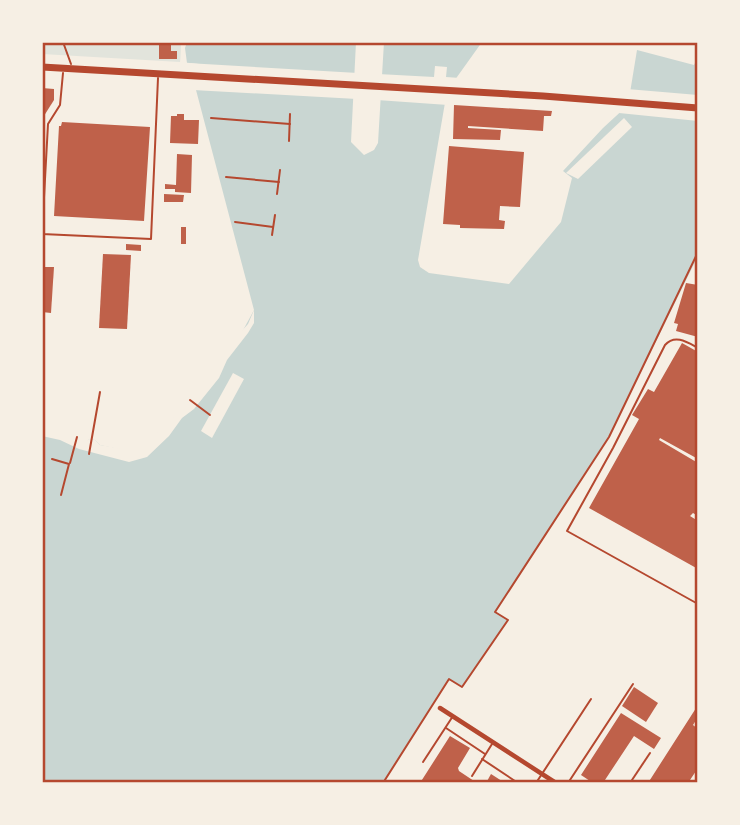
<svg xmlns="http://www.w3.org/2000/svg" width="740" height="825" font-family="Signika,sans-serif">
<rect width="100%" height="100%" fill="#f6efe4"/>
<polygon fill="#e2e4dc" points="42,42 181,42 180,62 42,54"/>
<polygon fill="#c9d6d2" points="181,42 356,42 351,142 364,155 374,150 378,143 384,42 482,42 447,91 418,260 420,267 429,273 509,284 561,222 572,178 563,171 603,128 628,105 637,50 694,65 698,57 698,252 695,262 609,437 496,612 508,620 462,687 449,680 383,783 42,783 42,431 83,445 89,439 95,440 100,445 123,450 136,451 146,447 187,409 241,334 254,310 196,90 199,64 180,62"/>
<g fill="#f6efe4">
<polygon points="181,42 187,42 185,48 187,63 358,73 357,99 193,90 195,67 180,66 177,63 180,62"/>
<polygon points="435,66 447,67 446,77 460,78 450,93 448,105 377,100 378,74 434,77"/>
<polygon points="627,89 698,95 698,121 619,113 620,108 625,103"/>
<polygon points="624,118 632,127 578,179 566,173"/>
<polygon points="254,310 254,323 248,333 227,360 219,378 194,409 182,418 169,436 147,457 129,462 79,449 60,440 42,436 42,429 54,432 59,429 83,443 89,439 95,440 100,445 123,449 133,450 142,447 190,402 225,349 248,324"/>
<polygon points="233,373 244,379 212,438 201,431"/>
</g>
<g fill="#bf614a">
<polygon points="159,42 171,42 171,51 177,51 177,59 159,59"/>
<polygon points="42,88 54,89 54,100 42,119"/>
<polygon points="454,105 552,111 551,116 544,116 543,131 468,126 468,128 501,130 500,140 453,139"/>
<polygon points="177,114 184,114 184,120 199,120 198,144 170,143 171,116 177,116"/>
<polygon points="62,122 150,127 144,221 54,216 59,126 61,126"/>
<polygon points="449,146 524,152 520,207 500,206 499,220 505,221 504,229 460,228 460,225 443,224"/>
<polygon points="177,154 192,155 191,193 175,192 175,189 165,189 165,184 176,185"/>
<polygon points="164,194 184,195 183,202 164,202"/>
<rect x="181" y="227" width="5" height="17"/>
<polygon points="126,244 141,245 141,251 126,250"/>
<polygon points="103,254 131,255 127,329 99,328"/>
<polygon points="42,267 54,267 51,313 42,312"/>
<polygon points="686,283 698,285 698,337 676,331 678,324 674,323"/>
<polygon points="682,343 698,352 698,459 660,438 659,440 698,463 698,516 693,513 690,516 698,521 698,569 589,508 639,419 632,415 648,389 654,392"/>
<polygon points="634,687 658,703 646,722 622,706"/>
<polygon points="698,705 698,717 693,725 698,729 698,768 688,783 648,783"/>
<polygon points="621,713 661,738 654,749 634,736 603,783 593,783 581,775"/>
<polygon points="450,736 470,748 458,768 459,771 477,783 420,783"/>
<polygon points="491,774 505,783 486,783"/>
</g>
<g fill="none" stroke-linecap="round" stroke-linejoin="round">
<g stroke="#b5482f" stroke-width="2">
<polyline points="211,118 290,124"/>
<polyline points="289,141 290,114"/>
<polyline points="226,177 279,182"/>
<polyline points="277,194 280,170"/>
<polyline points="235,222 273,227"/>
<polyline points="272,235 275,215"/>
<polyline points="190,400 210,415"/>
<polyline points="52,459 69,464 61,495"/>
<polyline points="70,463 77,437"/>
<polyline points="383,783 449,679 462,687 508,620 495,612 609,437 698,252"/>
</g>
<g stroke="#b5482f" stroke-width="2">
<polyline points="63,42 71,64"/>
<polyline points="63,73 60,105 48,124 42,234 151,239 158,78"/>
<path d="M698,348c-11,-6 -23,-14 -33,-3l-52,103 -46,83 131,73"/>
<polyline points="89,454 100,392"/>
<polyline points="446,728 485,754"/>
<polyline points="482,759 518,783"/>
<polyline points="423,762 453,716"/>
<polyline points="472,776 492,744"/>
<polyline points="536,783 591,699"/>
<polyline points="568,783 633,684"/>
<polyline points="630,783 650,753"/>
</g>
<polyline stroke="#b5482f" stroke-width="4.5" points="440,708 556,783"/>
<polyline stroke="#b5482f" stroke-width="7" points="42,67 543,96 698,108"/>
</g>
<rect width="740" height="825" fill="none" stroke="#f6efe4" stroke-width="88"/>
<rect x="44" y="44" width="652" height="737" fill="none" stroke="#b5482f" stroke-width="2.5"/>
</svg>
